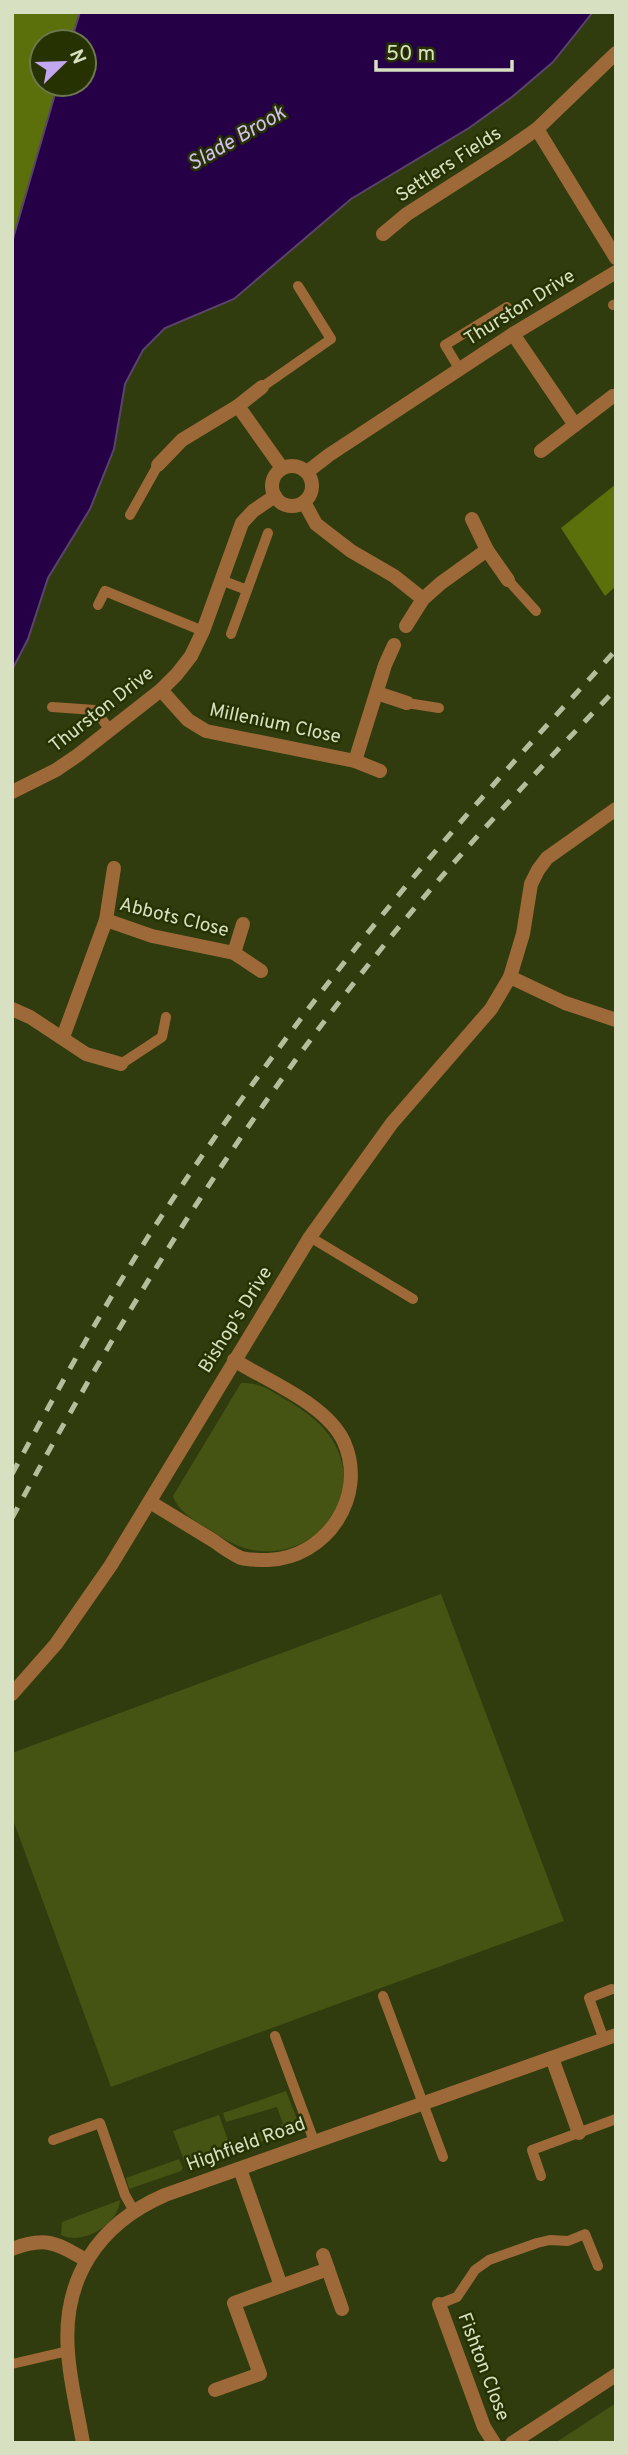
<svg xmlns="http://www.w3.org/2000/svg" width="628" height="2455" font-family="Overpass,sans-serif">
<rect width="100%" height="100%" fill="#313c0e"/>
<g fill="#455313">
<path d="M241,1383c21,-1 31,9 49,19 16,10 33,22 43,39 41,69 -43,143 -113,95 -17,-11 -41,-21 -47,-40z"/>
<polygon points="441,1594 564,1921 111,2087 12,1817 12,1753"/>
<polygon points="286,2091 299,2124 295,2130 249,2146 247,2141 235,2145 233,2142 283,2124 277,2107 226,2122 223,2113"/>
<polygon points="219,2115 230,2146 220,2150 221,2156 187,2168 173,2131"/>
<polygon points="179,2159 183,2168 181,2171 129,2189 126,2178"/>
<path d="M120,2200c-1,24 -37,46 -59,35l1,-13z"/>
<polygon points="616,2403 616,2443 555,2443"/>
</g>
<g fill="#5b6f0a">
<polygon points="12,12 80,12 71,42 42,42 42,84 58,84 12,242"/>
<polygon points="616,484 616,586 605,596 561,528"/>
</g>
<polygon fill="#250046" stroke="#5a446b" stroke-width="2" points="80,12 593,12 553,62 512,97 469,128 351,199 234,299 165,328 143,350 125,384 114,449 90,509 48,578 28,639 12,670 12,242 58,84 84,84 84,42 71,42"/>
<g fill="none" stroke-linecap="round" stroke-linejoin="round">
<g stroke="#9e6938" stroke-width="10">
<polyline points="613,305 616,304"/>
<polyline points="460,370 445,345 507,307"/>
<polyline points="262,387 331,339 298,286"/>
<polyline points="130,515 158,465"/>
<polyline points="221,580 247,590"/>
<polyline points="508,580 536,611"/>
<polyline points="98,605 105,591 203,631"/>
<polyline points="231,634 268,533"/>
<polyline points="407,703 439,708"/>
<polyline points="52,707 95,710 110,730"/>
<polyline points="121,1064 162,1037 166,1017"/>
<polyline points="310,1237 413,1299"/>
<polyline points="383,1996 443,2157"/>
<polyline points="275,2036 314,2141"/>
<polyline points="604,2040 589,1998 612,1989"/>
<polyline points="53,2140 100,2123 125,2195 134,2211"/>
<polyline points="541,2176 532,2150 616,2119"/>
<polyline points="439,2304 457,2297 475,2270 489,2260 537,2243 550,2240 568,2241 585,2234 598,2266"/>
<polyline points="12,2364 68,2351"/>
</g>
<g stroke="#9e6938" stroke-width="14">
<polyline points="537,129 616,258"/>
<polyline points="383,234 407,214 507,150 537,129 616,53"/>
<polyline points="513,334 575,425"/>
<polyline points="238,406 282,468"/>
<polyline points="541,451 613,396"/>
<polyline points="158,465 182,440 238,406 262,387"/>
<circle cx="292" cy="486" r="20"/>
<polyline points="307,472 329,455 513,334 616,272"/>
<polyline points="304,502 316,524 351,551 394,576 423,599"/>
<polyline points="472,519 487,550 508,580"/>
<polyline points="406,626 423,599 441,583 487,550"/>
<polyline points="161,690 188,720 206,731 355,761 385,665 394,645"/>
<polyline points="377,693 407,703"/>
<polyline points="355,761 380,771"/>
<polyline points="12,792 56,770 78,755 161,690 177,674 191,656 203,631 242,523 253,511 275,496"/>
<polyline points="106,920 114,868"/>
<polyline points="234,953 243,924"/>
<polyline points="510,977 565,1003 616,1020"/>
<polyline points="12,1009 30,1017 86,1054 121,1064"/>
<polyline points="63,1037 106,920 152,936 234,953 261,971"/>
<path d="M150,1502c21,13 43,26 64,39 8,6 18,13 27,17 8,2 19,2 27,2 58,-2 100,-63 76,-118 -17,-38 -77,-61 -110,-82"/>
<polyline points="12,1694 56,1644 111,1565 310,1237 392,1123 491,1009 510,977 523,934 531,884 538,870 547,858 616,809"/>
<polyline points="552,2058 579,2133"/>
<polyline points="240,2169 281,2286"/>
<path d="M12,2249c34,-13 44,-6 74,11"/>
<polyline points="323,2255 342,2309"/>
<polyline points="439,2304 484,2427 494,2443"/>
<polyline points="215,2390 260,2374 234,2303 328,2269"/>
<path d="M83,2443c-5,-30 -13,-60 -15,-91 -6,-73 30,-128 97,-157l451,-160"/>
<polyline points="512,2443 616,2375"/>
</g>
<g stroke="#b3be9b" stroke-width="5" stroke-dasharray="12 12" stroke-linecap="butt">
<path d="M12,1474c43,-79 86,-158 134,-234 102,-158 217,-309 342,-449 42,-48 85,-94 128,-141"/>
<path d="M12,1518c108,-200 226,-393 369,-569 73,-91 154,-176 235,-260"/>
</g>
</g>
<g text-anchor="middle" dominant-baseline="central" stroke-width="5" stroke-linejoin="round" paint-order="stroke">
<g font-size="19" fill="#d7e1c2" stroke="#273202">
<text transform="translate(449 165) rotate(-33)">Settlers Fields</text>
<text transform="translate(520 308) rotate(-32)">Thurston Drive</text>
<text transform="translate(102 710) rotate(-38)">Thurston Drive</text>
<text transform="translate(275 724) rotate(12)">Millenium Close</text>
<text transform="translate(174 918) rotate(14)">Abbots Close</text>
<text transform="translate(236 1320) rotate(-58)">Bishop's Drive</text>
<text transform="translate(246 2145) rotate(-20)">Highfield Road</text>
<text transform="translate(483 2367) rotate(69)">Fishton Close</text>
</g>
<g font-size="21" font-style="italic" fill="#d3c0f2" stroke="#273202">
<text transform="translate(237 139) rotate(-30)">Slade Brook</text>
</g>
</g>
<rect width="628" height="2455" fill="none" stroke="#d7e1c2" stroke-width="28"/>
<g transform="translate(63 63) rotate(67)"><circle r="33" fill="#273202" stroke="#6d784f" stroke-width="2"/>
<path d="M0-5L12 26L0 18L-12 26Z" fill="#c4a7f1"/>
<text y="-10" font-size="19" font-weight="bold" text-anchor="middle" fill="#d7e1c2">N</text>
</g>
<path d="M376 60v10h136v-10" fill="none" stroke="#d7e1c2" stroke-width="3.5"/>
<text x="386" y="60" font-size="21" fill="#d7e1c2" stroke="#273202" stroke-width="5" paint-order="stroke">50 m</text>
</svg>
